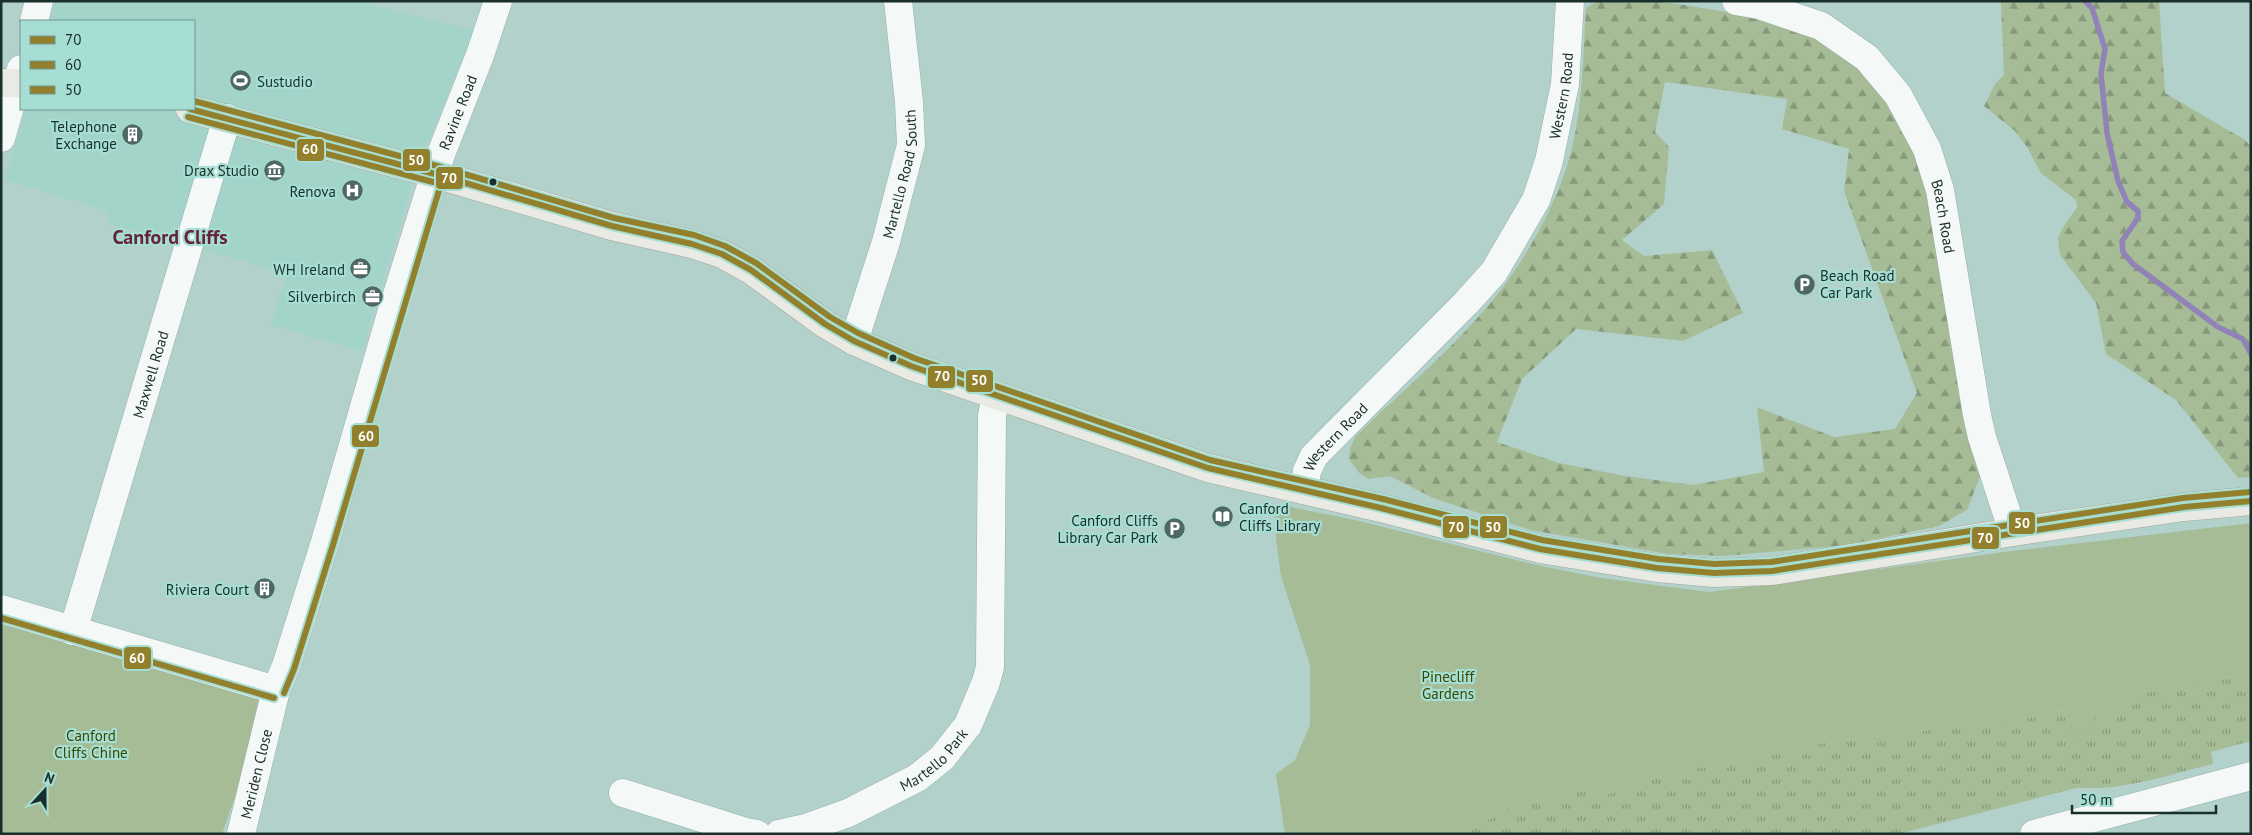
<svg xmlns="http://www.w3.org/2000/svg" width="2252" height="835" font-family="'PT Sans',sans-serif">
<defs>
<pattern id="grass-tufts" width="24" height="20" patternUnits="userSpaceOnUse" patternTransform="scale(1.25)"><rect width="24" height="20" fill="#a5bc96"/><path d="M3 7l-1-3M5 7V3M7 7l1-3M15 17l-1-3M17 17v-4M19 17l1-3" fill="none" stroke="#86997b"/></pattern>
<pattern id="forest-firs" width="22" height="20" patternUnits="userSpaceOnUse" patternTransform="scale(1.25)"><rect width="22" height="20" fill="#a5bc96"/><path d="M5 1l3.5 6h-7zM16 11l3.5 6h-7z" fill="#86997b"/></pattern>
</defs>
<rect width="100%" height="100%" fill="#b3d1cb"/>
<polygon fill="#a2d4ca" points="55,1 371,1 370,5 474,30 413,180 362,351 271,325 286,273 107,223 108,211 5,180 26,109 194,109 194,21 49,21"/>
<path fill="url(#grass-tufts)" d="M2251,674v67l-40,11 2,12c-45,11 -90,27 -137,24l-177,46h-433l41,-26 72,-18 26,5 71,-24 86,-14 2,-9 39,-2 230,-29 41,-9 -7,20 27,-5v-7l13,-4 35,-19z"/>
<g fill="url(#forest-firs)" fill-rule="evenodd">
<path d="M1598,1h54l32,4 74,12 50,15 58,42 22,30 30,55 11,39 53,273 -15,39 -28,16 -91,19 -124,11 -56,-2 -138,-24 -97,-32 -43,-22 -21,3 -9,-5 -11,-15 1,-11 6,-12c41,-40 86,-78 124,-121 41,-45 80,-113 93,-171 10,-44 10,-91 13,-136zM1665,82l122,17 -5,30 67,20 -5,42 73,202 -22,36 -61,8 -77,-30 7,65 -71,13 -68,-9 -66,-13 -62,-21 25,-63 54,-50 107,12 60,-28 -31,-63 -68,6 -22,-16 42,-36 5,-57 -14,-15z"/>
<polygon points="2001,1 2159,1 2165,93 2245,140 2251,147 2251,477 2238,478 2176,400 2106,354 2096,303 2060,255 2058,239 2062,229 2077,207 2076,200 2041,173 2027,147 2015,131 1984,106 1995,84 2004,75"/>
</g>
<g fill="#a5bc96">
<polygon points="1275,504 1355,520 1532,564 1601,578 1709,592 2012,551 2251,523 2251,674 2142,693 2107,712 2095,716 2094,723 2090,732 2071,738 2067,728 2073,708 2033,717 1803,746 1765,748 1762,757 1676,771 1605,795 1579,790 1507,808 1466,834 1285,834 1276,774 1295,760 1310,725 1310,665 1281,576 1276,539"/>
<polygon points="1,624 260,700 237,791 222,834 1,834"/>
</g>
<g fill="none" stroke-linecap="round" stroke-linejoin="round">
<polyline stroke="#9183b7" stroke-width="5.5" points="2085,1 2092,8 2105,49 2101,74 2107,133 2118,181 2127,202 2138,211 2138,218 2122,241 2123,252 2133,264 2218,327 2243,339 2251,354"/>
<defs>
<g id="minor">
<path id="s1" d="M1736,1l23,4 62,21 46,32 31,37 29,54 13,41 37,225 5,22 31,95"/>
<polyline points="34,21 39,1"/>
<polyline points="1,138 21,69"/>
<path id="s2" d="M854,341l32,-99 25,-97 -2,-43 -11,-101"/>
<path id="s3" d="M1304,490l3,-19 7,-15 152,-153 28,-31 42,-72 13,-39 16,-77 5,-83"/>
<polyline points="1,609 276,690"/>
<path id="s4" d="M73,631l154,-513"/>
<polyline points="623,793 746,832 757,834"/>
<path id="s5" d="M241,834l35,-144 10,-24 39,-124 66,-228 50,-160 39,-99 18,-54"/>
<path id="s6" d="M779,834l27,-6 42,-15 69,-35 25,-20 26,-33 18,-43 4,-15 2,-251 4,-20"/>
<polyline points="2034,834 2251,776"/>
</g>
<g id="major">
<polyline points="1,83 21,83"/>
<polyline points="190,109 435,174 612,226 692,244 722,254 751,270 825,324 854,341 911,366 1208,468 1381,508 1540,549 1657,568 1714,573 1772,571 2013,532 2184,507 2251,501"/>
</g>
</defs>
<use href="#minor" stroke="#98afab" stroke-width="29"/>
<use href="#major" stroke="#a0a69b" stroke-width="29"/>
<use href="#minor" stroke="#f4f8f7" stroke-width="28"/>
<use href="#major" stroke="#eaeae4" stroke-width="28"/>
<defs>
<polyline id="bus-1" points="190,109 435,174 612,226 692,244 722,254 751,270 825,324 854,341 911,366 1208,468 1381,508 1540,549 1657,568 1714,573 1772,571 2184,507 2251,501"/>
<g id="bus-2">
<polyline points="188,117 433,182"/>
<polyline points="1,618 274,698"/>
<polyline points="284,693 294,669 333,545 443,177"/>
</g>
<polyline id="bus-3" points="194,101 437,166 614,218 694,235 725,246 756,263 830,317 858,333 914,358 1210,460 1383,499 1542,540 1658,559 1714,564 1771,562 2183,498 2250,492"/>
</defs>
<use href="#bus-1" stroke="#a6ded3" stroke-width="10"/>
<use href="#bus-2" stroke="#a6ded3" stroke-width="10"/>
<use href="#bus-3" stroke="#a6ded3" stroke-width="10"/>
<use href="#bus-1" stroke="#93802d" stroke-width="6"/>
<use href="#bus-2" stroke="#93802d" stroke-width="6"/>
<use href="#bus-3" stroke="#93802d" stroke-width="6"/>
</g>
<defs>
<symbol id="stadium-disc" viewBox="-11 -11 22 22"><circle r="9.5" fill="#4f6863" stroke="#a6ded3"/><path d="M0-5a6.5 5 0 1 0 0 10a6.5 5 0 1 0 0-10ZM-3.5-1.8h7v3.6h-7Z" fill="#fff"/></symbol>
<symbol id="building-disc" viewBox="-11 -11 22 22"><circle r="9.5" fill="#4f6863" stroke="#a6ded3"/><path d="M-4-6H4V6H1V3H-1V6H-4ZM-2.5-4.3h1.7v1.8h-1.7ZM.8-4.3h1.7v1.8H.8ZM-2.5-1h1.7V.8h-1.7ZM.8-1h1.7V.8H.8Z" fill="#fff"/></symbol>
<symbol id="museum-disc" viewBox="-11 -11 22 22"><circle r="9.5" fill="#4f6863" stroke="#a6ded3"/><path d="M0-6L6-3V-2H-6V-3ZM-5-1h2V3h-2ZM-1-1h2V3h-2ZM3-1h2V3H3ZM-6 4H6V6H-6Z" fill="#fff"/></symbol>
<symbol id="hospital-disc" viewBox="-11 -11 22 22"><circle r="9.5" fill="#4f6863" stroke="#a6ded3"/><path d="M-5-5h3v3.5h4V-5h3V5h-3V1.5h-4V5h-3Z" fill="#fff"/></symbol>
<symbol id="office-disc" viewBox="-11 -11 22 22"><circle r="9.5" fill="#4f6863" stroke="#a6ded3"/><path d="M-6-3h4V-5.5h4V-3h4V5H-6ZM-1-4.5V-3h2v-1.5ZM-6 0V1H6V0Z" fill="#fff"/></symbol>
<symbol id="parking-disc" viewBox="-11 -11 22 22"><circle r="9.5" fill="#4f6863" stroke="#a6ded3"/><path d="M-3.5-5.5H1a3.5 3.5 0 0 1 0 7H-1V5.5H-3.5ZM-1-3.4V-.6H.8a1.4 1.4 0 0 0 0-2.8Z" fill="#fff"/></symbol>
<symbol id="library-disc" viewBox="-11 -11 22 22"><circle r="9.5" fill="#4f6863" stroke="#a6ded3"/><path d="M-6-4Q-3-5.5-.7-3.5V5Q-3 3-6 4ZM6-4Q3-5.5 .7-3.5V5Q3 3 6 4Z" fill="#fff"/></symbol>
</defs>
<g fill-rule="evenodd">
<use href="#stadium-disc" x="228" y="68" width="25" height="25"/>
<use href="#building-disc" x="120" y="122" width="25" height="25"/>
<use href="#museum-disc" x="262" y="158" width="25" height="25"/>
<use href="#hospital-disc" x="340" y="178" width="25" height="25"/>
<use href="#office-disc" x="348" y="256" width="25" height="25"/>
<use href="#parking-disc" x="1792" y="272" width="25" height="25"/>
<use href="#office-disc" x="360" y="284" width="25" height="25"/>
<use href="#library-disc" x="1210" y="504" width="25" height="25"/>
<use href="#parking-disc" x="1162" y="516" width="25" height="25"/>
<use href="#building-disc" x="252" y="576" width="25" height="25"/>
</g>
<g fill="#192f2b" stroke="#a6ded3" stroke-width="2">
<circle cx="493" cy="182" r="4.5"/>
<circle cx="893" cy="358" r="4.5"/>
</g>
<g text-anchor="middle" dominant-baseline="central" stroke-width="4.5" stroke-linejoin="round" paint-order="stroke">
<g font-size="15" fill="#192f2b" stroke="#a6ded3" text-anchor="end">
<text x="257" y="81" text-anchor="start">Sustudio</text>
<text x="117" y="126">Telephone<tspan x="117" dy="17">Exchange</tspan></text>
<text x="259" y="170">Drax Studio</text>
<text x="336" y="191">Renova</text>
<text x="345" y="269">WH Ireland</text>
<text x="1820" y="275" text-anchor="start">Beach Road<tspan x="1820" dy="17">Car Park</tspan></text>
<text x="356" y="296">Silverbirch</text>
<text x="1239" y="508" text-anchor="start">Canford<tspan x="1239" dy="17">Cliffs Library</tspan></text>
<text x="1158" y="520">Canford Cliffs<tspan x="1158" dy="17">Library Car Park</tspan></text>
<text x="249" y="589">Riviera Court</text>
</g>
<g font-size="15" fill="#192f2b" stroke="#a6ded3">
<text stroke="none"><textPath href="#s3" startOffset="484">Western Road</textPath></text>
<text stroke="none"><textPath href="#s5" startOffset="754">Ravine Road</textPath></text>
<text stroke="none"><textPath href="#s2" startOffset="174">Martello Road South</textPath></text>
<text stroke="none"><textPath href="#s1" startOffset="324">Beach Road</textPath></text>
<text stroke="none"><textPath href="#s4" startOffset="268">Maxwell Road</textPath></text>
<text stroke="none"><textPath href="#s3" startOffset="64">Western Road</textPath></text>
<text stroke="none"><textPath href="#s6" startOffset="174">Martello Park</textPath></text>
<text stroke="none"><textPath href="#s5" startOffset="62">Meriden Close</textPath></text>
</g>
<g font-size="15" fill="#394700" stroke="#a6ded3">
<text x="1448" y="676">Pinecliff<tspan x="1448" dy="17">Gardens</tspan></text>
<text x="91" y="735">Canford<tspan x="91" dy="17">Cliffs Chine</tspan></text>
</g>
<g font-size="20" font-weight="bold" fill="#66233a" stroke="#a6ded3">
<text x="170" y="237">Canford Cliffs</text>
</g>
</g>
<g stroke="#a6ded3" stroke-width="2">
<rect x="296" y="138" width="29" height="24" rx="5" fill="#93802d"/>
<rect x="402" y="148" width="29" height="24" rx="5" fill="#93802d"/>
<rect x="435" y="166" width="29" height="24" rx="5" fill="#93802d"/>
<rect x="927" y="365" width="29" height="24" rx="5" fill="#93802d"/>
<rect x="965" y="369" width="29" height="24" rx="5" fill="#93802d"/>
<rect x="351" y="424" width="29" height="24" rx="5" fill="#93802d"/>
<rect x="2008" y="511" width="28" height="24" rx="5" fill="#93802d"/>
<rect x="1442" y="515" width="28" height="24" rx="5" fill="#93802d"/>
<rect x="1479" y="515" width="29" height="24" rx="5" fill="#93802d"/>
<rect x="1971" y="526" width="29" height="24" rx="5" fill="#93802d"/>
<rect x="123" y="646" width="29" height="24" rx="5" fill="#93802d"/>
</g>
<g font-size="14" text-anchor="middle" font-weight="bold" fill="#fff">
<text x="310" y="154">60</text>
<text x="416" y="165">50</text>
<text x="449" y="183">70</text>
<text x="942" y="381">70</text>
<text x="979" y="385">50</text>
<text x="366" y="441">60</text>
<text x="2022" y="528">50</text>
<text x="1456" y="532">70</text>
<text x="1493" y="532">50</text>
<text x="1985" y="543">70</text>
<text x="137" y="663">60</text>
</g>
<rect width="2252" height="835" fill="none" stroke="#192f2b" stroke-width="5"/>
<rect x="20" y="20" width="175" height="90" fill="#a6ded3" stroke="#6e9890"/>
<rect x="30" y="36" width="25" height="8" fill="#93802d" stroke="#6e9890"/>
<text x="65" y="45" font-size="15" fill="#192f2b">70</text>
<rect x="30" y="61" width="25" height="8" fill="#93802d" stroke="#6e9890"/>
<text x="65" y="70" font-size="15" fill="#192f2b">60</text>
<rect x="30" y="86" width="25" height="8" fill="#93802d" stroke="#6e9890"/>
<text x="65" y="95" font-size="15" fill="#192f2b">50</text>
<g transform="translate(45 790) rotate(21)" stroke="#a6ded3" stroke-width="4" paint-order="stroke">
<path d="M0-4L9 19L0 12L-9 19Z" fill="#192f2b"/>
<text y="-8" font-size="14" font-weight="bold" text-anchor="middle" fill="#192f2b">N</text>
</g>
<path d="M2072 805v8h144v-8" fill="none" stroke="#192f2b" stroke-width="2.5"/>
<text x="2080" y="805" font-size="15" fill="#192f2b" stroke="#a6ded3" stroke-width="4" paint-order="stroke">50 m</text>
</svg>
